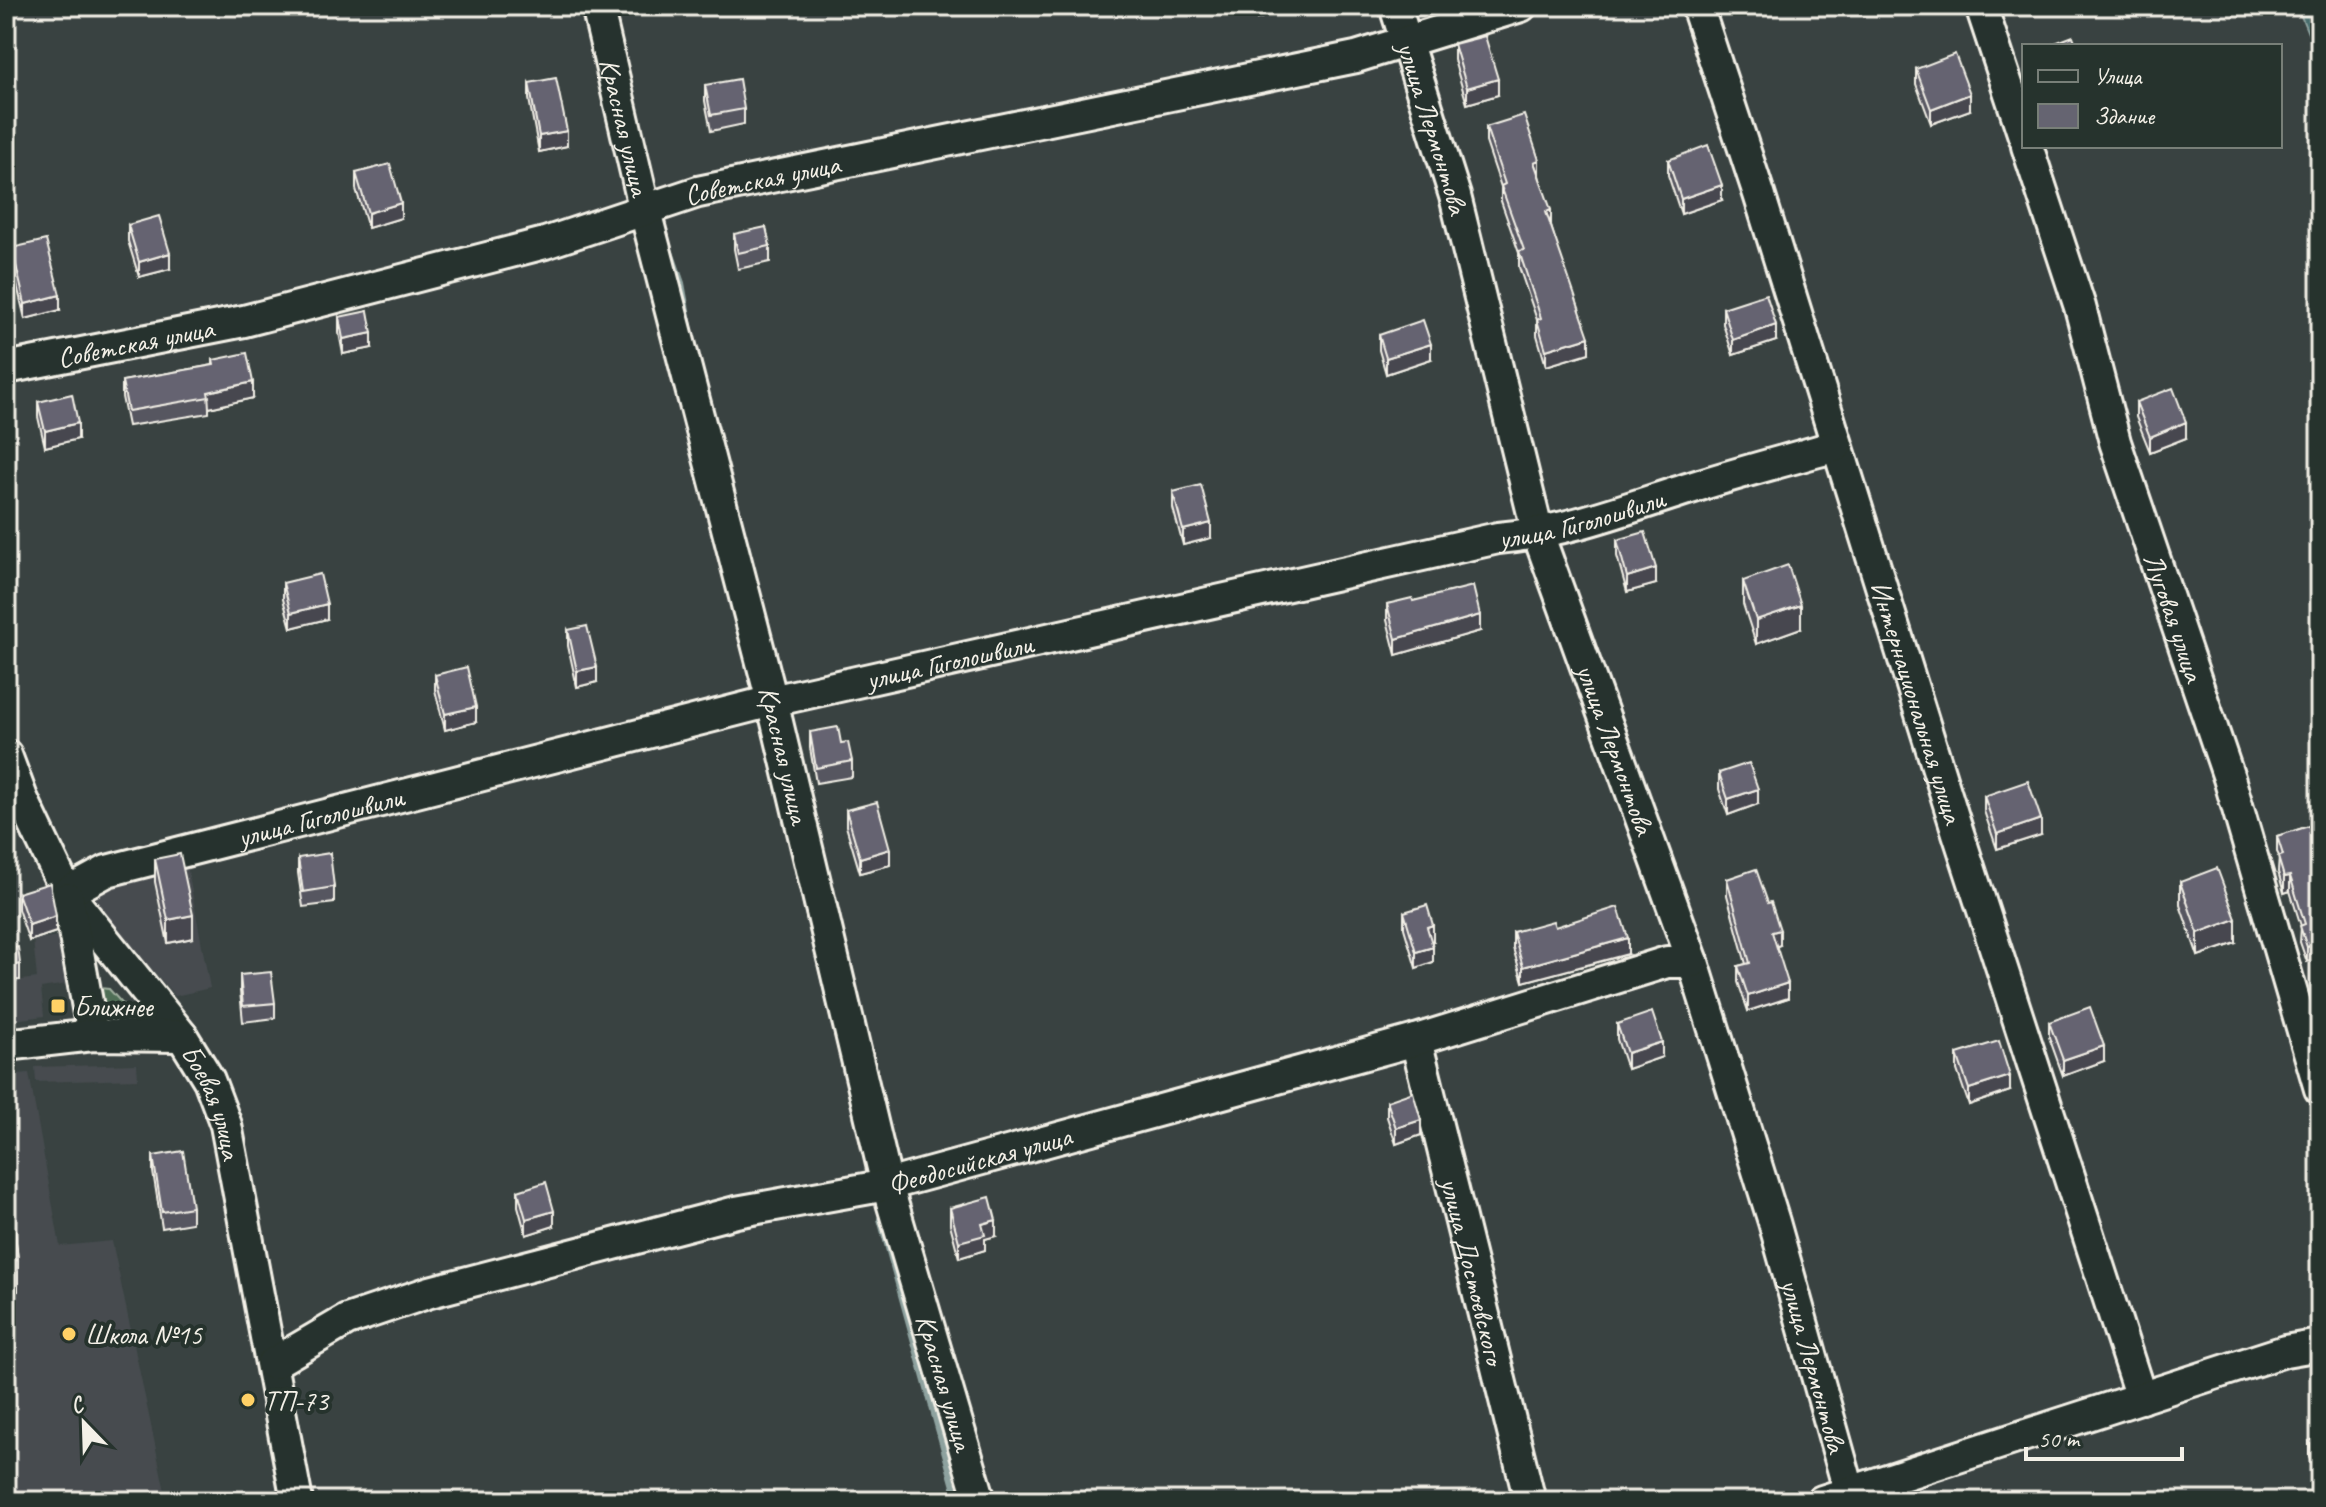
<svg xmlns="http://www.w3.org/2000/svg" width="2326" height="1507" font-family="Caveat,sans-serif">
<rect width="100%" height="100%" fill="#394241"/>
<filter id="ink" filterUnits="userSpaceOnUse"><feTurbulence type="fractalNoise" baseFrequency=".0125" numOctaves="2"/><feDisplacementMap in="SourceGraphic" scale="16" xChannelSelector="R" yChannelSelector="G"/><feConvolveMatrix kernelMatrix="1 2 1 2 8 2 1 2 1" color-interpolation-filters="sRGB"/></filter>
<g filter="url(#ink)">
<g fill="#464c4f">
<polygon points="186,860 210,988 175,996 94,904 102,885"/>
<polygon points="61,936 67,984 41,988 44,1016 6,1021 6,982 37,978 33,939"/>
<polygon points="137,1064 138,1079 36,1082 35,1067"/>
<polygon points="29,1073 60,1246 112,1241 167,1501 6,1501 6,1075"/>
</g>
<polygon fill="#4f6e57" stroke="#a2b0a0" stroke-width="2" points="99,988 109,989 130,1012 129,1022 103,1032"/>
<polygon fill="#4a6e6e" stroke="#8ea29f" stroke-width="2" points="2297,6 2320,6 2320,63"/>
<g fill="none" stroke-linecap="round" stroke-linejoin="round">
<g stroke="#8ea29f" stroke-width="6">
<polyline points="665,235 682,283 691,332"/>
<polyline points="797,870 841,1054"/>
<polyline points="880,1219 958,1501"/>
</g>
<defs>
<g id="minor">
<path id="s1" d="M597,6l48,205 127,490 115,484 93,316"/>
<path id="s2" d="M1395,6l60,190 83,338 155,428 81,260 75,268"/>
<path id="s3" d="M1697,6l62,188 199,639 183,565"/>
<polyline points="1981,6 2024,136"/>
<path id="s4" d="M2027,146l53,161 35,135 114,336 91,311"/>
<path id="s5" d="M6,368l238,-47 301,-78 153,-51 658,-135 165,-51"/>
<path id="s6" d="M6,755l16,43 45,95 115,143 27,44 17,45 71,376"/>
<path id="s7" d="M67,893l40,-22 665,-170 726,-163c71,-6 134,-32 202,-53 45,-14 91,-26 136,-39"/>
<polyline points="68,898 93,1035"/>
<path id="s8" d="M1416,1040l114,461"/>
<polyline points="6,1045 93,1035 182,1036"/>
<path id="s9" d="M272,1364l75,-44 83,-28 306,-80 151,-27 529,-145 251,-78h26"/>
<polyline points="1822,1501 2285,1351 2320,1345"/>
</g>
</defs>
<use href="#minor" stroke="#f4f1e8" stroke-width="36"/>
<use href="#minor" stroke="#26332d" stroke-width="30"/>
</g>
<g fill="#575661" stroke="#f4f1e8" stroke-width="2">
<polygon points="1253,6 1288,6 1288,9 1257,19"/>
<polygon points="1454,44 1498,95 1467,104 1454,60"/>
<polygon points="1916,69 1970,110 1931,124 1916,84"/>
<polygon points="529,83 567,146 539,152 529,99"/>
<polygon points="705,85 744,109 744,124 711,131 705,101"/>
<polygon points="1486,127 1539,175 1551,226 1589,353 1546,366 1537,335 1537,320 1519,267 1519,253 1501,201 1501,187 1486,142"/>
<polygon points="1668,160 1722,200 1681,214 1668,175"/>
<polygon points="356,173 401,218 368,228 356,189"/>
<polygon points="128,225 170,269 139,277 128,241"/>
<polygon points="734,234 770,246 770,262 738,269 734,249"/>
<polygon points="12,248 60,310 25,319 12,264"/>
<polygon points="1723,308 1776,341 1733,355 1723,324"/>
<polygon points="339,317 372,348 343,354 339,333"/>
<polygon points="1379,335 1431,359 1386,374 1379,350"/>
<polygon points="213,360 253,398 209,408 209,413 128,426 122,397 122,381 213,365"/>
<polygon points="38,402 78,439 45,447 38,417"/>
<polygon points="2136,402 2186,438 2150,452 2136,417"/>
<polygon points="1173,492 1211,538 1183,545 1173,508"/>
<polygon points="1617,540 1656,584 1627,592 1617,556"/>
<polygon points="1743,581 1801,628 1756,644 1743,604"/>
<polygon points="283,583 327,619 291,628 283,599"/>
<polygon points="1413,601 1480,631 1396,655 1387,620 1387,604"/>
<polygon points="568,630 597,682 577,687 568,646"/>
<polygon points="435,675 476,722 445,730 435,690"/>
<polygon points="810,732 841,743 852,761 852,777 816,783 810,748"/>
<polygon points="1719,773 1758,804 1728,815 1719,789"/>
<polygon points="1984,796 2041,835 1997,849 1984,811"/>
<polygon points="846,810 890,865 860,873 846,826"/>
<polygon points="2309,826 2307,962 2300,942 2301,926 2290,891 2284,893 2278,872 2279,856 2277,852 2277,836"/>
<polygon points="298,858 334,887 334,903 303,907 298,873"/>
<polygon points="155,859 193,938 168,943 155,882"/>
<polygon points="1727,879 1780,945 1776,946 1788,998 1748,1011 1738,982 1738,966 1746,964 1727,895"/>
<polygon points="2180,882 2236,943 2198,956 2180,905"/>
<polygon points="18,893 56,932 29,941 18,909"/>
<polygon points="1404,912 1433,941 1432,941 1433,962 1416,968 1404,928"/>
<polygon points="1555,927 1628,954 1523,982 1513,948 1513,932"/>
<polygon points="6,948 20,964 20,980 6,981"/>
<polygon points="240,975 275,1003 275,1018 243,1022 240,991"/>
<polygon points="2049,1022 2104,1061 2063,1076 2049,1037"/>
<polygon points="1617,1024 1662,1057 1627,1069 1617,1039"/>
<polygon points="1957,1054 2010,1091 1969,1105 1957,1070"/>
<polygon points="1387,1101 1421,1135 1396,1144 1387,1117"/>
<polygon points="6,1150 18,1260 18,1291 6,1292"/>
<polygon points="153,1156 192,1207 192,1223 162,1228 153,1172"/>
<polygon points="518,1191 554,1226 526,1235 518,1206"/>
<polygon points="950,1208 996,1236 985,1239 985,1250 959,1258 950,1224"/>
<polygon points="2320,1437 2320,1486 2309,1456 2309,1441"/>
</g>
<g fill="#47464f" stroke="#f4f1e8" stroke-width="2">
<polygon points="1257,6 1288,6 1288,9 1257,19"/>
<polygon points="1498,79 1498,95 1467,104 1467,88"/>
<polygon points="1970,94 1970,110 1931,124 1931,109"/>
<polygon points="567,131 567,146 539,152 539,136"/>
<polygon points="1539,160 1539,175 1534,162"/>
<polygon points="1722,185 1722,200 1681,214 1681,199"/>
<polygon points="401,203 401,218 368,228 368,213"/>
<polygon points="1551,210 1551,226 1546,212"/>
<polygon points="170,253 170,269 139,277 139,262"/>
<polygon points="60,295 60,310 25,319 25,304"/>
<polygon points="1776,325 1776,341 1733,355 1733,340"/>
<polygon points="372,333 372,348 343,354 343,339"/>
<polygon points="1589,337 1589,353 1546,366 1546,350"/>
<polygon points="1431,344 1431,359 1386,374 1386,358"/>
<polygon points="253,382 253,398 209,408 208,392"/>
<polygon points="2186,422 2186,438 2150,452 2150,437"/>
<polygon points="78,423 78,439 45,447 45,431"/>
<polygon points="1211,523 1211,538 1183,545 1183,530"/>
<polygon points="1656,568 1656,584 1627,592 1627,577"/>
<polygon points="327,604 327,619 291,628 291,613"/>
<polygon points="1801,605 1801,628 1756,644 1756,620"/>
<polygon points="1480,615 1480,631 1396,655 1396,639"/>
<polygon points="597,667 597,682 577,687 577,671"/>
<polygon points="476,707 476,722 445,730 445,714"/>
<polygon points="1758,789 1758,804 1728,815 1728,799"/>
<polygon points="2041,819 2041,835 1997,849 1997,834"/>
<polygon points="890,849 890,865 860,873 860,858"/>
<polygon points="2290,876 2290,891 2284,893 2284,877"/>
<polygon points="193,915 193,938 168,943 168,920"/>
<polygon points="56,916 56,932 29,941 29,925"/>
<polygon points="2236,919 2236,943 2198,956 2198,933"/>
<polygon points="1433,925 1433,941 1427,942 1427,927"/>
<polygon points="1780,930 1780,945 1772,948 1772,932"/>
<polygon points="1628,938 1628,954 1523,982 1523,967"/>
<polygon points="2320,943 2320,958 2307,962 2307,947"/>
<polygon points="1433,947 1433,962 1416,968 1416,952"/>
<polygon points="1788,983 1788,998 1748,1011 1748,996"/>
<polygon points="1662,1042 1662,1057 1627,1069 1627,1053"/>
<polygon points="2104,1046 2104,1061 2063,1076 2063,1060"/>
<polygon points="2010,1076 2010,1091 1969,1105 1969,1089"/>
<polygon points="1421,1120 1421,1135 1396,1144 1396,1128"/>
<polygon points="554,1211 554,1226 526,1235 526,1219"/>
<polygon points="996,1220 996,1236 985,1239 985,1250 959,1258 959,1242 982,1224"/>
</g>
<g fill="#656471" stroke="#f4f1e8" stroke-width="2">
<polygon points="1485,36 1498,79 1467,88 1454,44"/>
<polygon points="2073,36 2077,46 2047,46"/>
<polygon points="1955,54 1970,94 1931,109 1916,69"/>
<polygon points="556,78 567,131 539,136 529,83"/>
<polygon points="739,79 744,109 711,115 705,85"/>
<polygon points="1524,115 1539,160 1534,162 1551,210 1546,212 1589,337 1546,350 1537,320 1541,318 1519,251 1524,250 1501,186 1505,184 1486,127"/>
<polygon points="1708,145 1722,185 1681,199 1668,160"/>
<polygon points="390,164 401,203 368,213 356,173"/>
<polygon points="159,216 170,253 139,262 128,225"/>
<polygon points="766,227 770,246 738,253 734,234"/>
<polygon points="46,240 60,295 25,304 12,248"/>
<polygon points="1766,294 1776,325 1733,340 1723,308"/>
<polygon points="368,311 372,333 343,339 339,317"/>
<polygon points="1423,320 1431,344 1386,358 1379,335"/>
<polygon points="247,353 253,382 208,392 209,397 128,411 122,381 214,365 213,360"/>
<polygon points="2173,388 2186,422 2150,437 2136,402"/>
<polygon points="72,394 78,423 45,431 38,402"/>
<polygon points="1201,485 1211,523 1183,530 1173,492"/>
<polygon points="1645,532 1656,568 1627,577 1617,540"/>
<polygon points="1788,565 1801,605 1756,620 1743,581"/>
<polygon points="320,574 327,604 291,613 283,583"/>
<polygon points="1473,586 1480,615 1396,639 1387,604 1412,598 1413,601"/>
<polygon points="587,626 597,667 577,671 568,630"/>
<polygon points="467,667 476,707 445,714 435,675"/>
<polygon points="838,727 841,743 848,742 852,761 816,768 810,732"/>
<polygon points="1749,763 1758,789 1728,799 1719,773"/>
<polygon points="2028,781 2041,819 1997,834 1984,796"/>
<polygon points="877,802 890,849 860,858 846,810"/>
<polygon points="2309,826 2320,861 2320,943 2307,947 2300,926 2305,924 2290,876 2284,877 2278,857 2283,855 2277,836"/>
<polygon points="330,853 334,887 303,892 298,858"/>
<polygon points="180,854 193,915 168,920 155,859"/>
<polygon points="2217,868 2236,919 2198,933 2180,882"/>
<polygon points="1756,869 1768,903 1771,902 1780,930 1772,932 1788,983 1748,996 1738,966 1750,963 1727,879"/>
<polygon points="50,883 56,916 29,925 18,893"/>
<polygon points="1427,905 1433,925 1427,927 1433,947 1416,952 1404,912"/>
<polygon points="1618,907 1628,938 1523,967 1513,932 1553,921 1555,927"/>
<polygon points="18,947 20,964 6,966 6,948"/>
<polygon points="271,972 275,1003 243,1006 240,975"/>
<polygon points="2090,1007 2104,1046 2063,1060 2049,1022"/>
<polygon points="1652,1012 1662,1042 1627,1053 1617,1024"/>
<polygon points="1999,1041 2010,1076 1969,1089 1957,1054"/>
<polygon points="1413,1092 1421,1120 1396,1128 1387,1101"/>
<polygon points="6,1150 18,1260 6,1261"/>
<polygon points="183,1151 192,1207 162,1212 153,1156"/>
<polygon points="546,1182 554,1211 526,1219 518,1191"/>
<polygon points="990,1197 996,1220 982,1224 985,1235 959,1242 950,1208"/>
<polygon points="2320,1437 2320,1471 2309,1441"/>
<polygon points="2134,1493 2137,1501 2111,1501"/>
</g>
</g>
<g fill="#ffd166" stroke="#26332d" stroke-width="3">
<rect x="50" y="998" width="16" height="16" rx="4"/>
<circle cx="69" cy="1334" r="8"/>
<circle cx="248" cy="1400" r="8"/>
</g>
<g text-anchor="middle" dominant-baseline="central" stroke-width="8" stroke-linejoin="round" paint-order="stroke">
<g font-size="28" fill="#f4f1e8" stroke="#26332d">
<text stroke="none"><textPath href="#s1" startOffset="124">Красная улица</textPath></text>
<text stroke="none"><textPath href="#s2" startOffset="128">улица Лермонтова</textPath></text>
<text stroke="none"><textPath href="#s5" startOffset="780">Советская улица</textPath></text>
<text stroke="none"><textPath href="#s5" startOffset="132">Советская улица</textPath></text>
<text stroke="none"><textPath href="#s7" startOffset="1562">улица Гиголошвили</textPath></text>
<text stroke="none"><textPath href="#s4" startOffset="494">Луговая улица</textPath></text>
<text stroke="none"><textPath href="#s7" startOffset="914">улица Гиголошвили</textPath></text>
<text stroke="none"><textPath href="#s3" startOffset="730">Интернациональная улица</textPath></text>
<text stroke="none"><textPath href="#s2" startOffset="776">улица Лермонтова</textPath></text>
<text stroke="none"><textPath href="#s1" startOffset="772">Красная улица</textPath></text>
<text stroke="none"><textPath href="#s7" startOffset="266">улица Гиголошвили</textPath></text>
<text stroke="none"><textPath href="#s6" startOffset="408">Боевая улица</textPath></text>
<text stroke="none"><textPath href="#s9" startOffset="740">Феодосийская улица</textPath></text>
<text stroke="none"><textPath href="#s8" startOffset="238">улица Достоевского</textPath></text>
<text stroke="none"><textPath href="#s2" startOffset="1424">улица Лермонтова</textPath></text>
<text stroke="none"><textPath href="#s1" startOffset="1420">Красная улица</textPath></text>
</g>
<g font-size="28" fill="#f4f1e8" stroke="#26332d" text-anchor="start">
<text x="74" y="1006">Ближнее</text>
<text x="85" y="1334">Школа №15</text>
<text x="264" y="1400">ТП-73</text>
</g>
</g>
<rect width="2326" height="1507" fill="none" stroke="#26332d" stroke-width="32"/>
<rect x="16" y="16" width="2294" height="1475" fill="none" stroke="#f4f1e8" stroke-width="3" filter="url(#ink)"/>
<rect x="2022" y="44" width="260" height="104" fill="#26332d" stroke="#787f78" stroke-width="2"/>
<rect x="2038" y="70" width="40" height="12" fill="#26332d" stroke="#787f78" stroke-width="2"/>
<text x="2094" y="84" font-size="24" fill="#f4f1e8">Улица</text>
<rect x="2038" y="104" width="40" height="24" fill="#656471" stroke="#787f78" stroke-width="2"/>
<text x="2094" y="124" font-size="24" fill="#f4f1e8">Здание</text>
<g transform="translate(84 1423) rotate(337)" stroke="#26332d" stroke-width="6" paint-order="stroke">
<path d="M0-6L14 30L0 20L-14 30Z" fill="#f4f1e8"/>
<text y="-12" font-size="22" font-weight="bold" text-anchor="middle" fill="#f4f1e8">С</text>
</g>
<path d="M2026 1447v12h156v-12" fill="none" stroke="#f4f1e8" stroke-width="4"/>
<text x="2038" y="1447" font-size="24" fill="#f4f1e8" stroke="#26332d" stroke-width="6" paint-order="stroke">50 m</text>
</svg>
